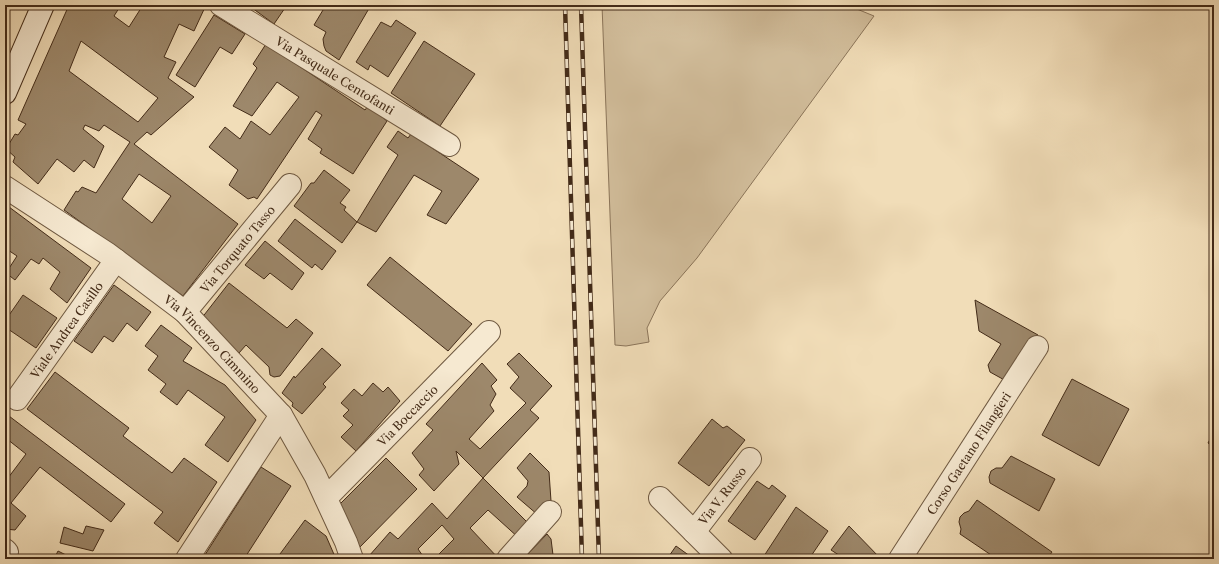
<svg xmlns="http://www.w3.org/2000/svg" width="1219" height="564" font-family="'Libre Caslon Text',serif">
<rect width="100%" height="100%" fill="#f1ddb8"/>
<filter id="stains"><feTurbulence type="fractalNoise" baseFrequency=".005" numOctaves="4"/><feColorMatrix values="0 0 0 0 .2 0 0 0 0 .09 0 0 0 0 .02 0 0 0 .5 -.17"/></filter>
<radialGradient id="worn" r=".72"><stop offset=".6" stop-color="#630" stop-opacity="0"/><stop offset="1" stop-color="#630" stop-opacity=".3"/></radialGradient>
<polygon fill="#d3bf9d" stroke="#8b755a" points="602,5 847,5 874,16 697,258 660,301 647,328 649,342 626,346 615,345"/>
<g fill="#9d886b" stroke="#432b18" fill-rule="evenodd">
<path d="M69,5h52l-7,11 15,11 14,-22h63l-12,26 -15,-7 -15,33 12,5 -8,16 26,19 -43,38 -4,-3 -13,12 104,80 -55,72 -119,-86 12,-19 2,1 4,-5 14,6 34,-51 -26,-17 -5,6 -14,-6 -2,4 21,17 -10,22 -10,-8 -10,12 -17,-13 -19,25 -25,-22 2,-5 -9,-8 9,-15 3,1 8,-11 -8,-4zM81,41l77,57 -20,24 -69,-51zM139,174l32,22 -19,27 -30,-24z"/>
<polygon points="248,5 287,5 274,24"/>
<polygon points="326,5 371,5 339,60 326,51 324,46 323,39 326,32 314,25"/>
<polygon points="214,15 245,34 232,54 220,47 195,87 176,75"/>
<polygon points="396,20 416,33 388,77 370,65 368,70 356,62 381,22 391,27"/>
<polygon points="424,41 475,74 440,126 391,93"/>
<polygon points="266,44 365,110 368,106 387,121 353,174 320,153 322,149 308,139 322,115 316,111 257,199 254,197 248,199 229,185 238,170 209,147 225,127 240,139 251,121 270,135 299,97 277,82 252,116 233,106 257,68 253,64"/>
<polygon points="398,131 408,138 411,134 479,179 446,224 427,215 442,191 414,175 376,232 357,222 398,155 387,147"/>
<polygon points="324,170 350,190 340,203 346,207 344,210 357,222 342,243 294,206 311,183 314,183"/>
<polygon points="5,204 91,268 67,303 50,289 60,272 43,258 39,264 31,259 15,280 6,273 17,256 5,248"/>
<polygon points="295,219 336,251 322,270 315,264 312,268 278,241"/>
<polygon points="265,241 304,273 292,290 270,273 264,279 245,265"/>
<polygon points="390,257 472,324 448,351 367,285"/>
<polygon points="229,283 287,328 296,319 313,333 280,376 274,377 270,375 269,367 246,345 239,353 201,319"/>
<polygon points="114,285 151,312 137,331 127,323 113,342 104,336 92,353 74,341"/>
<polygon points="23,295 57,318 36,348 5,327 5,321"/>
<polygon points="975,300 1038,335 1008,382 990,372 988,365 1001,344 979,331"/>
<polygon points="161,325 192,348 183,361 225,385 256,420 228,462 205,445 225,417 188,390 177,405 160,392 166,384 148,370 158,356 145,346"/>
<polygon points="322,348 341,365 323,384 326,387 302,414 292,406 293,403 282,393 294,376 295,378"/>
<polygon points="519,353 552,386 530,410 539,418 483,478 456,451 459,464 434,491 419,475 424,469 412,453 433,430 426,424 482,363 497,380 491,386 496,394 490,405 494,411 469,439 480,449 526,403 510,388 519,377 507,364"/>
<polygon points="55,372 129,428 123,436 172,473 184,458 217,482 178,542 154,523 163,512 27,409"/>
<polygon points="1072,379 1129,409 1099,466 1042,435"/>
<polygon points="373,383 383,392 388,387 400,401 356,451 341,437 353,425 343,416 349,410 341,403 354,389 362,396"/>
<polygon points="5,413 125,504 111,522 40,467 11,503 26,516 15,530 5,529 5,482 26,454 7,439 5,441"/>
<polygon points="712,419 723,428 727,426 745,440 709,486 678,463"/>
<polygon points="1214,432 1214,447 1208,443"/>
<polygon points="530,453 549,472 551,501 538,515 517,497 527,486 528,481 517,468"/>
<polygon points="1011,456 1055,479 1039,511 990,483 989,477 991,471 996,468 1002,468"/>
<polygon points="386,458 417,489 358,549 338,506"/>
<polygon points="261,467 291,486 244,559 205,559 203,558"/>
<polygon points="483,478 530,525 520,539 488,510 470,528 499,559 434,559 454,539 442,525 418,549 425,559 372,559 369,556 390,532 398,539 432,503 447,519"/>
<polygon points="757,481 769,489 772,485 786,496 755,540 728,521"/>
<polygon points="977,500 1052,552 1047,559 997,559 960,534 961,529 959,522 960,517 964,513 969,511"/>
<polygon points="796,507 828,531 809,559 762,559"/>
<polygon points="305,520 326,536 336,559 287,559 280,554"/>
<polygon points="86,526 104,530 93,551 60,543 64,527 83,534"/>
<polygon points="849,526 881,559 845,559 831,550"/>
<polygon points="547,534 551,539 553,555 550,559 523,559"/>
<polygon points="676,546 694,559 667,559"/>
<polygon points="58,551 74,559 54,559"/>
</g>
<g fill="none" stroke-linecap="round" stroke-linejoin="round">
<defs>
<g id="street">
<path id="s1" d="M221,5l228,140"/>
<path id="s2" d="M5,187l103,67 77,58 96,103 34,60 31,67 6,17"/>
<path id="s3" d="M185,312l105,-127"/>
<path id="s4" d="M17,399l99,-139"/>
<path id="s5" d="M326,498l163,-166"/>
<polyline points="660,498 721,559"/>
<path id="s6" d="M694,532l56,-73"/>
<polyline points="5,550 7,552 5,555"/>
<polyline points="187,559 281,415"/>
<polyline points="508,559 550,512"/>
<path id="s7" d="M900,559l137,-212"/>
</g>
<polyline id="secondary" points="5,93 43,5"/>
</defs>
<use href="#street" stroke="#6e5840" stroke-width="24"/>
<use href="#secondary" stroke="#432b18" stroke-width="24"/>
<use href="#street" stroke="#f6e9d1" stroke-width="22"/>
<use href="#secondary" stroke="#f6e9d1" stroke-width="22"/>
<defs>
<g id="rail">
<polyline points="565,5 582,559"/>
<polyline points="581,5 599,559"/>
</g>
</defs>
<use href="#rail" stroke="#432b18" stroke-width="4.5"/>
<use href="#rail" stroke="#f6e9d1" stroke-width="3" stroke-dasharray="9" stroke-linecap="butt"/>
</g>
<g text-anchor="middle" dominant-baseline="central" stroke-width="3.5" stroke-linejoin="round" paint-order="stroke">
<g font-size="12" fill="#432b18" stroke="#f6e9d1">
<text stroke="none"><textPath href="#s1" startOffset="134">Via Pasquale Centofanti</textPath></text>
<text stroke="none"><textPath href="#s3" startOffset="82">Via Torquato Tasso</textPath></text>
<text stroke="none"><textPath href="#s4" startOffset="85">Viale Andrea Casillo</textPath></text>
<text stroke="none"><textPath href="#s2" startOffset="261">Via Vincenzo Cimmino</textPath></text>
<text stroke="none"><textPath href="#s5" startOffset="116">Via Boccaccio</textPath></text>
<text stroke="none"><textPath href="#s7" startOffset="126">Corso Gaetano Filangieri</textPath></text>
<text stroke="none"><textPath href="#s6" startOffset="46">Via V. Russo</textPath></text>
</g>
</g>
<rect width="1219" height="564" fill="none" stroke="#f1ddb8" stroke-width="20"/>
<rect x="6" y="6" width="1207" height="552" fill="none" stroke="#432b18" stroke-width="2"/>
<rect x="10" y="10" width="1199" height="544" fill="none" stroke="#432b18"/>
<rect width="100%" height="100%" filter="url(#stains)"/>
<rect width="100%" height="100%" fill="url(#worn)"/>
</svg>
